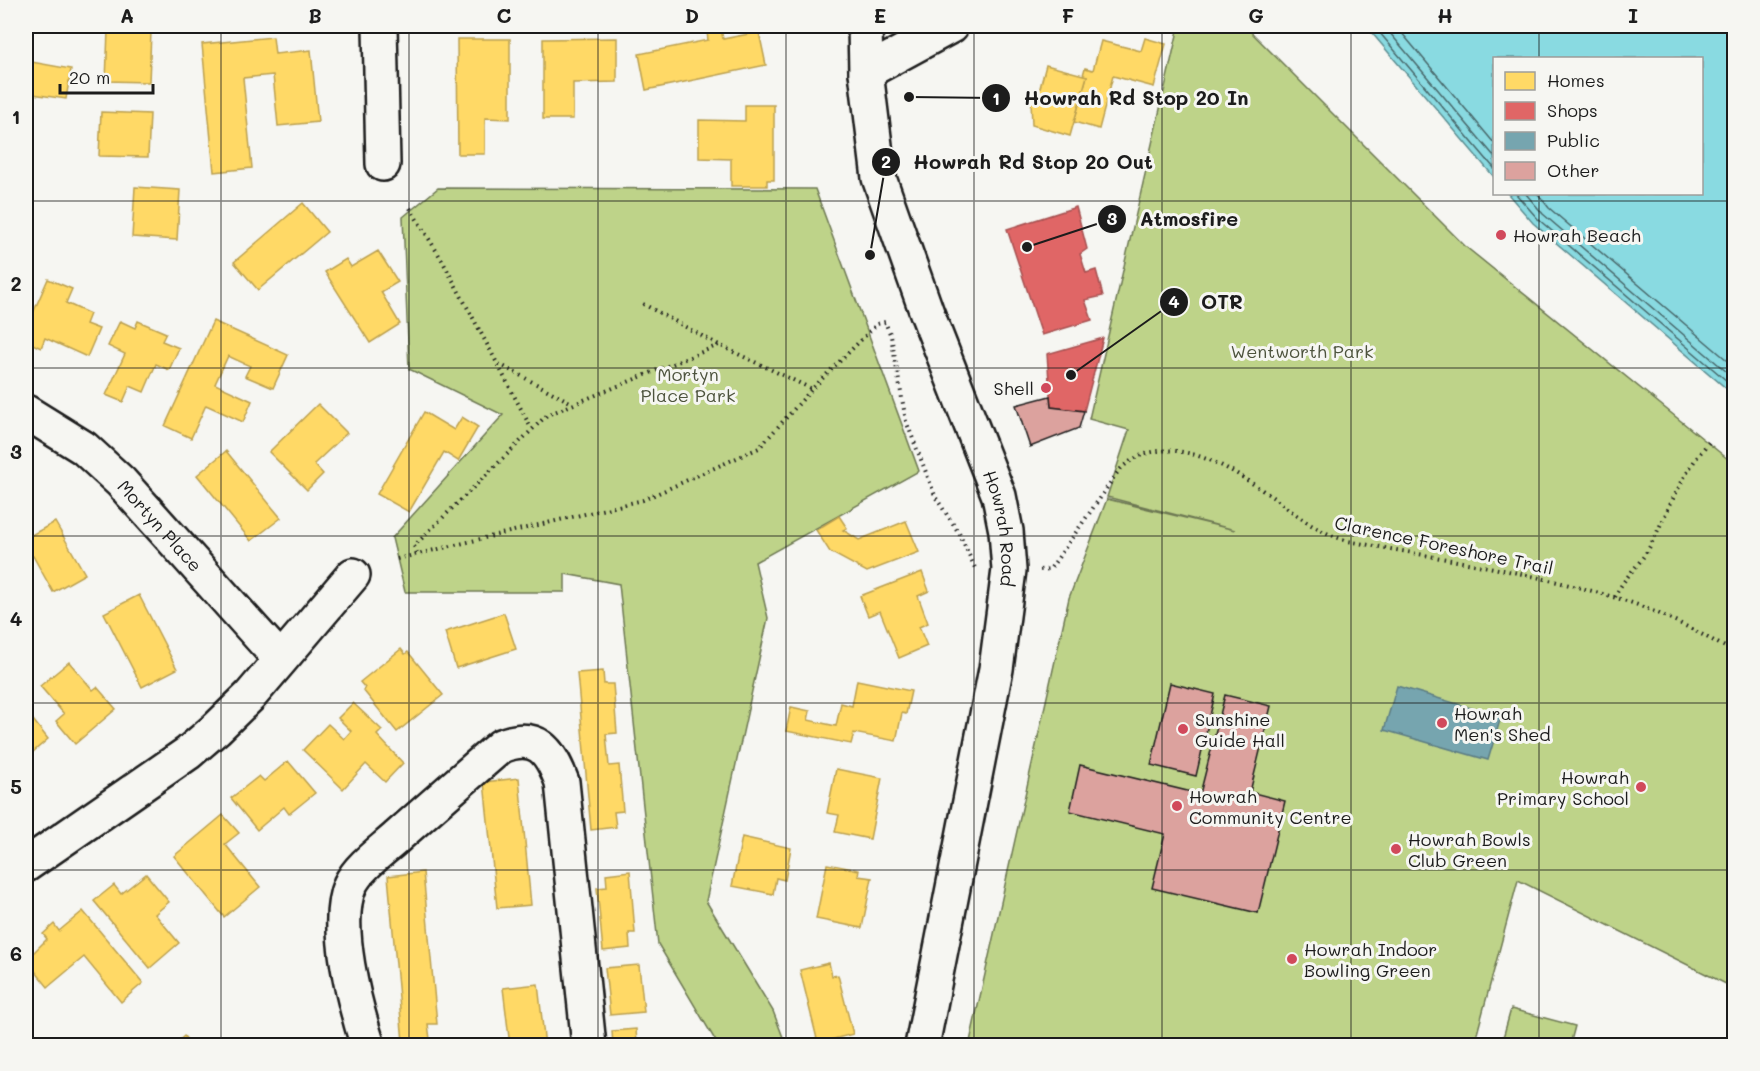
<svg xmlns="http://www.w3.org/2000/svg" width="1760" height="1071" font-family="Mali,sans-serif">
<rect width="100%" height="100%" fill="#f6f6f2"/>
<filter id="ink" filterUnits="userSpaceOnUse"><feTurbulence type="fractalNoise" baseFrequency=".0167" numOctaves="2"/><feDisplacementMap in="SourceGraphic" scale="12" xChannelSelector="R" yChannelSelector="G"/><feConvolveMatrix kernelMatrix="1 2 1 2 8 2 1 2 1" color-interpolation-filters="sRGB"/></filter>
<g filter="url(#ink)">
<g fill="#bed389" stroke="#6d7852" stroke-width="1.5">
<polygon points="1179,26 1245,26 1466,247 1734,464 1734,988 1518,880 1474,1045 969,1046 1069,598 1107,499 1235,530 1107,497 1129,430 1089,419"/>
<polygon points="438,188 815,189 919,471 755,562 768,618 706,901 773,1011 786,1045 718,1045 658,944 619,584 565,574 565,592 405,592 392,538 503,415 409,369 403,217"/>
<polygon points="1511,1009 1575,1026 1570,1045 1501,1045"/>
</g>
<polygon fill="#89dae1" stroke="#5d8e92" stroke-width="1.5" points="1366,26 1734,26 1734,395 1533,223 1508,194 1702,194 1702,58 1494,58 1494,177"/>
<g fill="#ffd966" stroke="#bba050" stroke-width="1.5">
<polygon points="721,29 723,39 759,32 766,65 646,90 639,54 708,40 707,32"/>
<polygon points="108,30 151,32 149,82 106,81"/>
<polygon points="273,37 275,54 311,50 318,122 278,126 273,75 243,78 252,168 214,172 202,44"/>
<polygon points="617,38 617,82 573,83 573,119 543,119 543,39"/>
<polygon points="1145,38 1166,44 1154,87 1113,76 1099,129 1074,122 1087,76 1083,75 1085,68 1093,70 1101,41 1141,51"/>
<polygon points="457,39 510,39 510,119 485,118 485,154 458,154"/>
<polygon points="26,61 71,69 66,99 26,93"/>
<polygon points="1046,65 1087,76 1070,136 1032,125 1031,101 1036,103"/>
<polygon points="745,105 774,105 774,180 767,180 767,186 731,186 731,159 699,158 699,120 745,121"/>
<polygon points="101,112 150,114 148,157 99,156"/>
<polygon points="135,187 180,190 177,240 132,237"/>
<polygon points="303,203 327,232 258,290 234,262"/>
<polygon points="378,251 398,282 381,292 400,324 370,343 325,272 346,259 351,267"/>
<polygon points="48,279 72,289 66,303 90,314 86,324 99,329 87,357 45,338 41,348 26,341 26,329"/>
<polygon points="120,321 135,328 138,321 166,333 162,341 179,348 169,370 156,364 144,392 130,386 123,402 106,395 125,354 108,346"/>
<polygon points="213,321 288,355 273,388 245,376 250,366 228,356 215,384 252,401 243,422 206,405 191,438 165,426"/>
<polygon points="318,404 347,433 314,464 323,474 307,490 269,452"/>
<polygon points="424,412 454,430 462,417 478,427 458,461 444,452 409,512 377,494"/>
<polygon points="226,451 281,518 251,541 197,475"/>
<polygon points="839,516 847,528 843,530 859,540 906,521 919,552 867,572 830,552 816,530"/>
<polygon points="55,522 85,574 53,592 33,556 26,560 26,538"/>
<polygon points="922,572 929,591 918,596 928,623 919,627 927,646 899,658 880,611 868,616 860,596"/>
<polygon points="139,595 177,669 142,687 104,613"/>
<polygon points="504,613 516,649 456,668 445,632"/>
<polygon points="401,649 405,654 408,652 443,695 397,732 363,690 365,688 360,682"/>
<polygon points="69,662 93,690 97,687 116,709 75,744 56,721 64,714 40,686"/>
<polygon points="603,671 604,684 613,684 617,733 606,734 609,766 619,765 623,811 614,812 616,827 591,830 577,673"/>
<polygon points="857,680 911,691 906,714 902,713 896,741 854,733 851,744 786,731 791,707 810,711 808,720 836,726 841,703 852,706"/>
<polygon points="353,703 382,730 377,735 403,763 385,782 366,764 343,789 303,750 328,724 344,739 351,731 338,718"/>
<polygon points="26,711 48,739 26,758"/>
<polygon points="288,761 315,793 289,814 284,807 257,830 231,798 259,776 264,781"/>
<polygon points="836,769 882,778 870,839 835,832 839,815 827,813"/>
<polygon points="519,778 531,905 497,908 484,782"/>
<polygon points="223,815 239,833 225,844 260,887 224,917 174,856"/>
<polygon points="742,837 791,848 785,880 776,878 773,894 732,886"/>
<polygon points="827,864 859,870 858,876 872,878 862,928 816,919"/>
<polygon points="630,871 635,933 629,933 630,948 603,951 597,888 607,887 606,874"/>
<polygon points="423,872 437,1024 428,1024 430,1039 403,1042 388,876"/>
<polygon points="146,874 169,902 155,914 179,943 150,968 94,901 114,885 121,894"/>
<polygon points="83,911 143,983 121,1002 84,957 48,987 26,960 47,939 43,934 54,924 59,931"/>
<polygon points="829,963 832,976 838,975 853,1034 818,1043 800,970"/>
<polygon points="639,965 644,1012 610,1015 605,968"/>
<polygon points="538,984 545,1046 510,1046 503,988"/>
<polygon points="636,1029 637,1044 647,1043 647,1046 613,1046 612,1031"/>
<polygon points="184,1036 192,1046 173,1046"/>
</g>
<g fill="#e06666" stroke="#a55050" stroke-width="1.5">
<polygon points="1076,207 1087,249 1080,254 1086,273 1096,270 1103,296 1085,300 1092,320 1042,335 1007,229"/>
<polygon points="1103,338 1084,411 1051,407 1047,354"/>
</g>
<polygon fill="#76a5af" stroke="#5b7c83" stroke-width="1.5" points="1397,686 1501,717 1488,760 1384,730"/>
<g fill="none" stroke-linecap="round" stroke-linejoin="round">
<g stroke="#48686b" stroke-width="1.5">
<polyline points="1374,26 1494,168"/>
<polyline points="1384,26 1494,156"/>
<polyline points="1396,26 1494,143"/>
<polyline points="1516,194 1538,219 1734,387"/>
<polyline points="1526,194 1543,214 1734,378"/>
<polyline points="1538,194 1549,208 1734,366"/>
</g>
</g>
<g fill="#dca29e" stroke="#1c1c1c" stroke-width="1.5">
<polygon points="1050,396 1051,407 1084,411 1079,428 1030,447 1016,405"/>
<polygon points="1170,683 1215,694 1196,776 1151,765"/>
<polygon points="1225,695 1271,706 1250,792 1285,801 1258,913 1152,888 1165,834 1070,811 1080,765 1200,794"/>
</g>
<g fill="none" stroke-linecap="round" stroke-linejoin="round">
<defs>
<g id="minor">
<polyline points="380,26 383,164"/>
<path id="s1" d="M865,26l1,46 13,106 48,135 72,183 7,35 3,39 -13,99 -74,377"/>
<polyline points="866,72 951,26"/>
<path id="s2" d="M26,412l58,36 37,34 158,176"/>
<polyline points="26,865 188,753 217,728 250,696 353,575"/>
<path d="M368,1046c-13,-40 -35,-122 -18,-161 9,-19 33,-35 48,-49 34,-30 68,-60 103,-90 36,-14 49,4 61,36l27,264"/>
</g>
</defs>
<use href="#minor" stroke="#1c1c1c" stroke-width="38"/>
<g stroke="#1c1c1c" stroke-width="4" stroke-dasharray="1.5 4.5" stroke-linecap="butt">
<polyline points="410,208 442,260 497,363 572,403"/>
<polyline points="643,304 719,345 812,389"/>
<polyline points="498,365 531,428"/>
<polyline points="417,553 414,546 547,415 719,345"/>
<polyline points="397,559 643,500 759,448 812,389 877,324 885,322 891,336 906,421 936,498 959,533 975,568"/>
<path d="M1040,570l10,-1c18,-25 35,-50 53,-75 6,-9 13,-22 22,-29 43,-34 99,-1 137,25 34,22 44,38 86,51 88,17 179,30 265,56 43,12 83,34 121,55"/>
<path d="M1615,597c8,-19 24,-31 34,-49 20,-38 33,-76 62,-108"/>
</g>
<use href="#minor" stroke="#f6f6f2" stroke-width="33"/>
</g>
</g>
<path fill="none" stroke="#1c1c1c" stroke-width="1.5" stroke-opacity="0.55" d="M221,26v1020M409,26v1020M598,26v1020M786,26v1020M974,26v1020M1162,26v1020M1351,26v1020M1539,26v32M1539,194v852M26,201h1708M26,368h1708M26,536h1708M26,703h1708M26,870h1708"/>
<g fill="#d1495b" stroke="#f6f6f2" stroke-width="2">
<circle cx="1501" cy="235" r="6"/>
<circle cx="1046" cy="388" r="6"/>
<circle cx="1442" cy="723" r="6"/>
<circle cx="1183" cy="729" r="6"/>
<circle cx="1641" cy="787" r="6"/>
<circle cx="1177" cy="806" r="6"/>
<circle cx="1396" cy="849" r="6"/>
<circle cx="1292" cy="959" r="6"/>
</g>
<g text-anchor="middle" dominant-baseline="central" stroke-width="6" stroke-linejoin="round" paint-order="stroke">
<g font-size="18" fill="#1c1c1c" stroke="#f6f6f2" text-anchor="start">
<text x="1513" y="235">Howrah Beach</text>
<text x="1034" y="388" text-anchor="end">Shell</text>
<text x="1454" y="713">Howrah<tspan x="1454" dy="21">Men's Shed</tspan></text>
<text x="1195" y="719">Sunshine<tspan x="1195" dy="21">Guide Hall</tspan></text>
<text x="1629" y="777" text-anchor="end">Howrah<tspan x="1629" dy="21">Primary School</tspan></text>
<text x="1189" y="796">Howrah<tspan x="1189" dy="21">Community Centre</tspan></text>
<text x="1408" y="839">Howrah Bowls<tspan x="1408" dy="21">Club Green</tspan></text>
<text x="1304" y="949">Howrah Indoor<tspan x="1304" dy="21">Bowling Green</tspan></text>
</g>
<g font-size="18" fill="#4d533d" stroke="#f6f6f2">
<text x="1302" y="351">Wentworth Park</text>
<text x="688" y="374">Mortyn<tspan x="688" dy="21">Place Park</tspan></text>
</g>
<g font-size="18" fill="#1c1c1c" stroke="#f6f6f2">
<text stroke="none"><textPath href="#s2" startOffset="177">Mortyn Place</textPath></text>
<text stroke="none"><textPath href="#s1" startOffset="525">Howrah Road</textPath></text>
<text transform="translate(1444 545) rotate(12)">Clarence Foreshore Trail</text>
</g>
</g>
<path fill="none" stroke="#1c1c1c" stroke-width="2" d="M909 97L996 98M870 255L886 162M1027 247L1112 219M1071 375L1174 302"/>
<g fill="#1c1c1c" stroke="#f6f6f2" stroke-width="2">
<circle cx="909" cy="97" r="6"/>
<circle cx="870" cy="255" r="6"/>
<circle cx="1027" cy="247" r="6"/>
<circle cx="1071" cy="375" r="6"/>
<circle cx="996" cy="98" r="15"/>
<circle cx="886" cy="162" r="15"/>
<circle cx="1112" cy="219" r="15"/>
<circle cx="1174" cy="302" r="15"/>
</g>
<g font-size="18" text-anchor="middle" font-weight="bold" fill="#fff">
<text x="996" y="105">1</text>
<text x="886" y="168">2</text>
<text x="1112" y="225">3</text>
<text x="1174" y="308">4</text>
</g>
<g font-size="20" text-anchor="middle" font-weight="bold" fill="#1c1c1c" stroke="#f6f6f2" stroke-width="6" stroke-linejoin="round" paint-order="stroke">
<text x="1136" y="105">Howrah Rd Stop 20 In</text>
<text x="1033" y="169">Howrah Rd Stop 20 Out</text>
<text x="1189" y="226">Atmosfire</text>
<text x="1222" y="309">OTR</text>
</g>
<rect width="1760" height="1071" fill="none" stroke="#f6f6f2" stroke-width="66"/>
<rect x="1493" y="57" width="210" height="138" fill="#f6f6f2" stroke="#9f9f9c" stroke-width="1.5"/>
<rect x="1505" y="72" width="30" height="18" fill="#ffd966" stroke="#9f9f9c" stroke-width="1.5"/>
<text x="1547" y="87" font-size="18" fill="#1c1c1c">Homes</text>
<rect x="1505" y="102" width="30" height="18" fill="#e06666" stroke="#9f9f9c" stroke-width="1.5"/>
<text x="1547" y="117" font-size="18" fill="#1c1c1c">Shops</text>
<rect x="1505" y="132" width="30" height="18" fill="#76a5af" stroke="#9f9f9c" stroke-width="1.5"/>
<text x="1547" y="147" font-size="18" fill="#1c1c1c">Public</text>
<rect x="1505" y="162" width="30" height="18" fill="#dca29e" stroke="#9f9f9c" stroke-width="1.5"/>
<text x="1547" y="177" font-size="18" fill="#1c1c1c">Other</text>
<path d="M60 84v9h93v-9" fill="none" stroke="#1c1c1c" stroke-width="3"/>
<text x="69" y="84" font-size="18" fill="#1c1c1c" stroke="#f6f6f2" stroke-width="4.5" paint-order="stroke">20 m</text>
<rect x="33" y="33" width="1694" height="1005" fill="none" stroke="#1c1c1c" stroke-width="2"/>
<g font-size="20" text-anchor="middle" font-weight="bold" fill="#1c1c1c">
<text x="127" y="23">A</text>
<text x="315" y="23">B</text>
<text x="504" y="23">C</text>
<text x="692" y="23">D</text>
<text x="880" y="23">E</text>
<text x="1068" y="23">F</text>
<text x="1256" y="23">G</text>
<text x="1445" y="23">H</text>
<text x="1633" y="23">I</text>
<text x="16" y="124">1</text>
<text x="16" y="291">2</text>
<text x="16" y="459">3</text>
<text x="16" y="626">4</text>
<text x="16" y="794">5</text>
<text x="16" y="961">6</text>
</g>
</svg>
